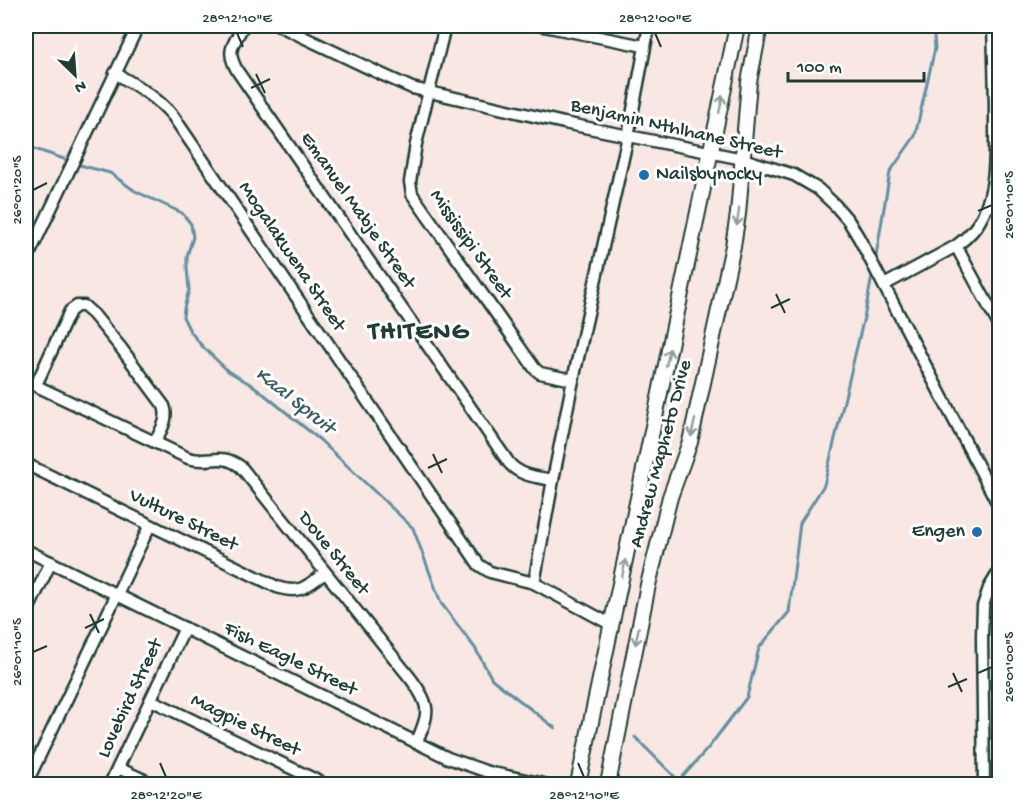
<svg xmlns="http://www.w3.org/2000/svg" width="1025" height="810" font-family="'Gochi Hand',sans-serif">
<rect width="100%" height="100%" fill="#f8e7e2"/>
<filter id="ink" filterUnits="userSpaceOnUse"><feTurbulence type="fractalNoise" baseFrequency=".0167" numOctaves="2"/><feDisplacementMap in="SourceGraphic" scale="12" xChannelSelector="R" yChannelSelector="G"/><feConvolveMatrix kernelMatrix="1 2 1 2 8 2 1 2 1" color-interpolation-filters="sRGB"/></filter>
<g filter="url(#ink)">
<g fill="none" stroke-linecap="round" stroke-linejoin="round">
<g stroke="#6090a2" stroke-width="3">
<polyline points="26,146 70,161"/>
<polyline points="76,164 110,173 135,191 182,213 191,224 193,237 187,256 187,268 189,290 184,308 183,317 190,331 202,346 228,371 255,387 320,440 413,528 441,603 475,648 492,679 555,728"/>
<polyline points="875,262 890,172 915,136 935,48 933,26"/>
<polyline points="635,737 679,781 679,784"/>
<polyline points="679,781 709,747 747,697 759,648 789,612 800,523 824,485 865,313 873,271"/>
</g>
<defs>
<g id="minor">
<path d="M243,26c-10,20 -18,24 -5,46l271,391c11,13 28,14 44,17"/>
<polyline points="280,26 381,74 412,88 564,123 743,159 794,175 818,189 835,205 848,220 859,238 1000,508"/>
<polyline points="445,26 416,144 410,182 412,194 535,369 540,373 573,380"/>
<polyline points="544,26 644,46"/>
<path d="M115,73c22,13 42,24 58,43l306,449 11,7 44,11 78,42"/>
<polyline points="987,204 1000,209"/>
<polyline points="956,246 1000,327"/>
<polyline points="26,261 138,26"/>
<path d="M884,285l72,-39c11,-8 21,-18 27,-31 14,-29 12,-65 12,-96 0,-31 -1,-62 -2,-93"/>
<path d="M26,381l162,77c23,7 31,-7 53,9l170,212c20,27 19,34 5,64"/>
<path d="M36,385l34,-74 7,-5h7l10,9 27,33 43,58c5,13 -3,24 -9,36"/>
<path d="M26,464l251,123c24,8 29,-1 48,-14"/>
<polyline points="26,550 448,758 488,772 544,784"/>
<polyline points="534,583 553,480 573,380 628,136 649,26"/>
<polyline points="26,614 51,562"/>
<polyline points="151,700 324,784"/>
<polyline points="118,768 153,784"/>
<polyline points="26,784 150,525"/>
<polyline points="110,784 185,628"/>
<polyline points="984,784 982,637 983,606 989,588 1000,570"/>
</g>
<g id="major">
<polyline points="578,784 737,26"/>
<polyline points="608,784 648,585 670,497 690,442 733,246 738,214 749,82 760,26"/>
</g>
</defs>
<use href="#minor" stroke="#1f3d34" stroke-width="15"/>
<use href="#major" stroke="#1f3d34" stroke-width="18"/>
<use href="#minor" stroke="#fff" stroke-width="10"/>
<use href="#major" stroke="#fff" stroke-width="14"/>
</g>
<defs><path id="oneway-shaft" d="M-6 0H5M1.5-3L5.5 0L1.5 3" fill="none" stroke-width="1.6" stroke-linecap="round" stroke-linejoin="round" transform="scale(1.5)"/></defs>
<g stroke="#8f9e9a">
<use href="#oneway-shaft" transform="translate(721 104) rotate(-78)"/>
<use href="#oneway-shaft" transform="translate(738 217) rotate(98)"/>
<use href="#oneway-shaft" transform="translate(668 357) rotate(-78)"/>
<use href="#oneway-shaft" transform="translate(693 428) rotate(103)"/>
<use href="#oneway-shaft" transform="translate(624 568) rotate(-78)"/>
<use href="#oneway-shaft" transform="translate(637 636) rotate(101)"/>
</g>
</g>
<path fill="none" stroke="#1f3d34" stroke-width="2" d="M237,33l6,14M655,33l6,14M256,74l9,19M251,88l19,-9M33,190l14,-7M978,211l14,-6M776,294l9,19M771,308l19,-9M433,454l9,19M428,468l19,-9M90,614l9,19M85,628l19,-9M33,652l14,-6M953,673l9,19M978,673l14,-6M948,687l19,-8M160,763l6,14M578,763l6,14"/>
<g fill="#1f6fb2" stroke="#fff" stroke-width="2">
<circle cx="644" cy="175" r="6"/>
<circle cx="977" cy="532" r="6"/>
</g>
<g text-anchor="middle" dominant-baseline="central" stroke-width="6" stroke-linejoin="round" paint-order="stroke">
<g font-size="20" fill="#1f3d34" stroke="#fff">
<text transform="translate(676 130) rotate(13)">Benjamin Nthlhane Street</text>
<text transform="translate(357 211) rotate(55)">Emanuel Mabje Street</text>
<text transform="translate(470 245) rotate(55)">Mississipi Street</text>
<text transform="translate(291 257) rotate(56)">Mogalakwena Street</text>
<text transform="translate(662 454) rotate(-75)">Andrew Mapheto Drive</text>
<text transform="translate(183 521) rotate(26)">Vulture Street</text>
<text transform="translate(333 554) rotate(51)">Dove Street</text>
<text transform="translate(290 660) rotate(26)">Fish Eagle Street</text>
<text transform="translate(131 699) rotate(-65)">Lovebird Street</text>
<text transform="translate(245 726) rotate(26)">Magpie Street</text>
</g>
<g font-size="20" fill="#1f3d34" stroke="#fff" text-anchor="start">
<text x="656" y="175">Nailsbynocky</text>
<text x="965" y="532" text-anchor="end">Engen</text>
</g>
<g font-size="21" font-style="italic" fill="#3a6062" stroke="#fff">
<text transform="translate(294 402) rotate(38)">Kaal Spruit</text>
</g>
<g font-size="26" font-weight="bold" letter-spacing="1.5" fill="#1f3d34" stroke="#fff">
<text x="419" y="333">THITENG</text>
</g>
</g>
<rect width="1025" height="810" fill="none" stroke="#fff" stroke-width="66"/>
<g transform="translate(75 75) rotate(155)" stroke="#ffffff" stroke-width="4.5" paint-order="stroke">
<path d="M0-4.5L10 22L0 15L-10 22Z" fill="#1f3d34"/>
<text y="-9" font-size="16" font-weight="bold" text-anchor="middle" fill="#1f3d34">N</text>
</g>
<path d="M788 72v9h136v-9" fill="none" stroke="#1f3d34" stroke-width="3"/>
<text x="797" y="72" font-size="18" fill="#1f3d34" stroke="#ffffff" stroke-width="4.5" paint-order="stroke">100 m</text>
<rect x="33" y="33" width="959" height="744" fill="none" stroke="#1f3d34" stroke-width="2"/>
<g font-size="15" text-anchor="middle" fill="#1f3d34">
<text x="237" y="22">28°12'10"E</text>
<text x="655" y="22">28°12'00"E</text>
<text transform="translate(16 190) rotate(-90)" y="5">26°01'20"S</text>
<text transform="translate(1008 205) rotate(-90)" y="5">26°01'10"S</text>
<text transform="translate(16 652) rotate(-90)" y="5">26°01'10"S</text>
<text transform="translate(1008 667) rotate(-90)" y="5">26°01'00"S</text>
<text x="166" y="799">28°12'20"E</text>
<text x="584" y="799">28°12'10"E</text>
</g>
</svg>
